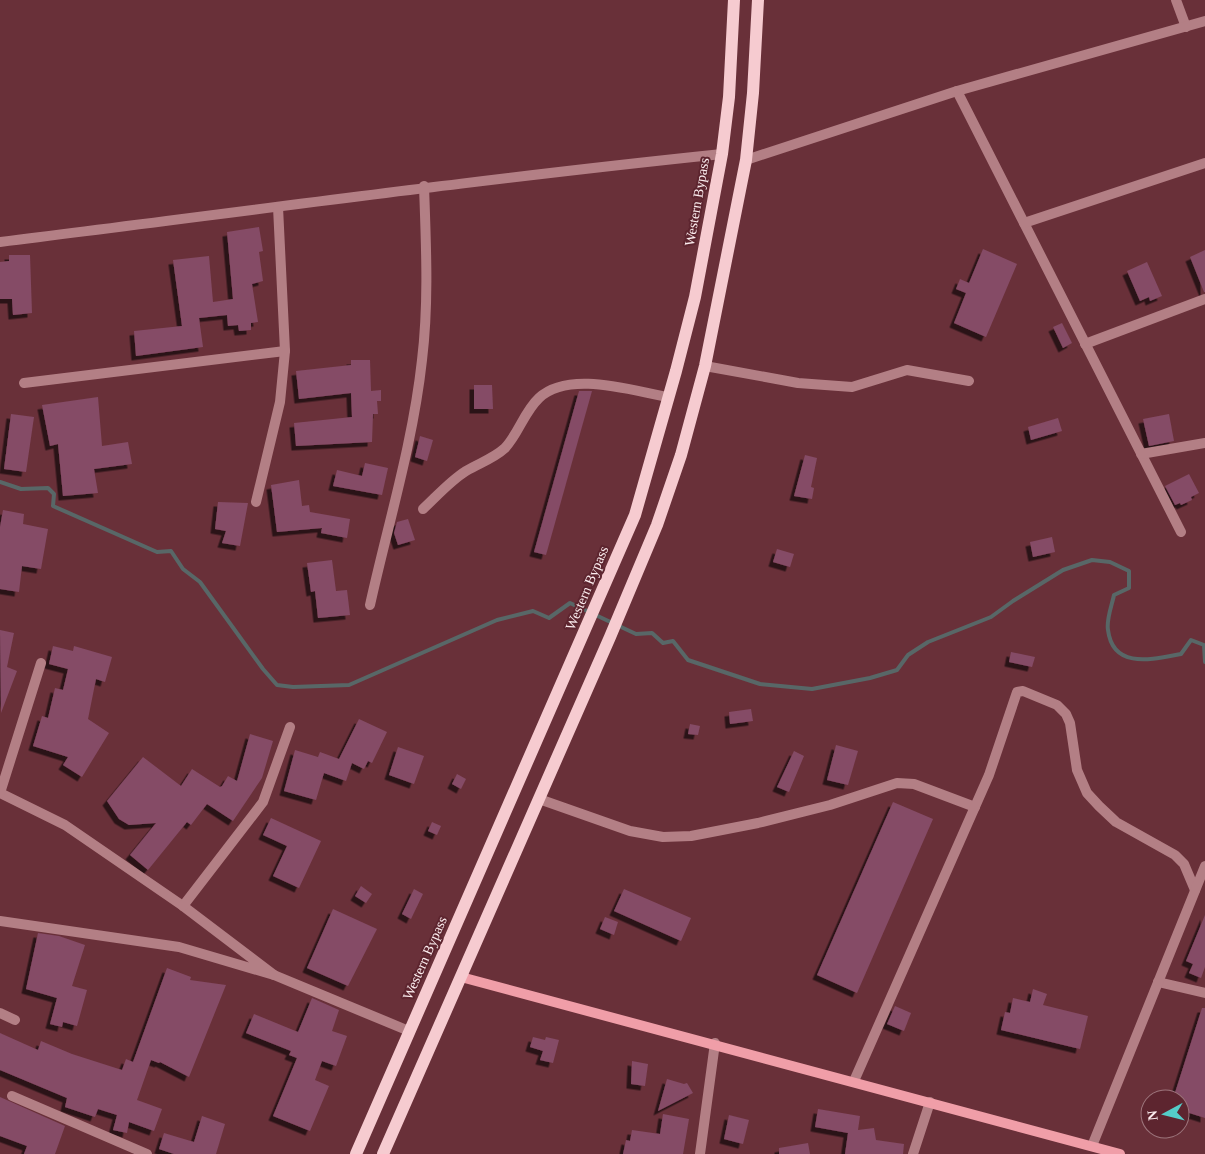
<svg xmlns="http://www.w3.org/2000/svg" width="1205" height="1154" font-family="'Times New Roman',serif">
<defs>
<filter id="shadow"><feDropShadow dx="-4.5" dy="4.5" stdDeviation="0" flood-color="#0009"/></filter>
</defs>
<rect width="100%" height="100%" fill="#693039"/>
<g fill="none" stroke-linecap="round" stroke-linejoin="round">
<path stroke="#586767" stroke-width="4" d="M0,482l21,7 27,-1 6,6 -1,12 104,46 14,-1 12,18 17,13 63,87 14,16 16,2 56,-2 148,-65 36,-9 16,7 21,-15 66,31 16,-1 11,10 10,-2 15,19 72,24 52,5 58,-11 27,-8 11,-15 20,-13 63,-25 22,-16 50,-31 29,-10 18,2 19,9v17l-15,7c-2,10 -8,25 -6,35 5,40 45,29 73,24l10,-14 13,5 1,17"/>
</g>
<g fill="#854b66" filter="url(#shadow)">
<polygon points="259,227 263,251 259,252 263,281 252,284 258,322 251,323 251,330 239,331 238,325 228,326 227,315 199,318 203,347 136,356 134,331 182,326 173,260 209,256 213,302 233,299 227,232"/>
<polygon points="983,249 1017,264 986,337 954,323 966,293 956,289 960,279 969,283"/>
<polygon points="1205,250 1205,292 1204,292 1190,257"/>
<polygon points="9,255 30,255 32,313 13,315 12,299 0,299 0,262 9,261"/>
<polygon points="1147,262 1162,296 1150,301 1149,297 1140,301 1127,271"/>
<polygon points="1062,323 1072,343 1063,348 1053,327"/>
<polygon points="351,360 370,360 371,391 381,390 381,401 377,401 378,414 373,414 372,442 296,446 294,423 352,417 351,393 299,399 296,371 351,365"/>
<polygon points="474,385 492,385 493,409 474,409"/>
<polygon points="579,391 592,391 546,555 534,552"/>
<polygon points="98,397 102,446 128,442 132,464 94,469 98,493 63,496 58,444 50,446 42,405"/>
<polygon points="11,414 34,417 26,472 4,469"/>
<polygon points="1169,414 1174,441 1149,446 1143,419"/>
<polygon points="1058,418 1062,431 1031,440 1028,427"/>
<polygon points="420,436 433,440 427,461 415,457"/>
<polygon points="805,455 817,458 811,487 814,488 812,499 794,496"/>
<polygon points="365,463 388,468 382,495 333,486 337,470 362,476"/>
<polygon points="1189,474 1199,493 1191,497 1192,500 1181,505 1180,503 1175,505 1165,486"/>
<polygon points="299,480 302,506 309,505 310,512 350,519 347,538 321,533 322,528 277,532 271,485"/>
<polygon points="218,502 248,503 240,546 222,543 226,531 215,529"/>
<polygon points="3,510 24,514 23,524 48,529 41,569 22,566 19,592 0,589 0,527"/>
<polygon points="408,519 415,540 398,545 394,533 397,522"/>
<polygon points="1052,537 1055,552 1033,557 1030,542"/>
<polygon points="777,549 794,554 790,567 773,562"/>
<polygon points="332,560 336,591 347,590 350,615 318,618 315,591 311,592 307,563"/>
<polygon points="0,630 14,633 7,667 17,671 1,713"/>
<polygon points="53,646 73,651 74,646 112,657 105,682 96,679 88,719 109,733 82,777 63,765 68,757 33,746 42,716 48,718 55,688 63,690 68,669 49,664"/>
<polygon points="1011,652 1035,657 1032,667 1009,662"/>
<polygon points="751,709 753,721 730,724 729,712"/>
<polygon points="359,719 387,732 372,763 368,761 364,769 352,763 346,781 324,773 316,800 284,791 295,750 318,757 320,752 339,759"/>
<polygon points="690,724 700,726 698,735 688,734"/>
<polygon points="250,734 273,741 262,778 233,821 207,804 191,825 187,822 148,870 130,855 156,823 129,825 119,819 107,801 143,757 181,786 192,769 220,787 222,786 228,776 237,781"/>
<polygon points="836,745 858,751 848,785 827,780"/>
<polygon points="398,747 424,756 414,784 389,775"/>
<polygon points="794,751 804,756 789,792 777,787"/>
<polygon points="457,774 466,779 461,789 452,784"/>
<polygon points="893,802 933,819 857,993 817,975"/>
<polygon points="271,818 321,841 299,888 273,876 287,846 263,835"/>
<polygon points="432,822 441,826 437,835 428,831"/>
<polygon points="361,886 372,894 366,903 355,896"/>
<polygon points="414,889 423,894 411,919 402,914"/>
<polygon points="624,889 691,918 681,941 614,911"/>
<polygon points="333,909 377,929 348,986 307,968"/>
<polygon points="1205,915 1205,967 1201,978 1189,973 1193,964 1186,961"/>
<polygon points="605,917 618,922 614,935 600,929"/>
<polygon points="38,933 59,936 85,945 72,986 87,990 77,1026 63,1022 62,1027 50,1024 57,998 26,989"/>
<polygon points="167,968 191,977 190,980 226,985 189,1077 160,1062 159,1063 151,1060 137,1100 162,1109 154,1131 129,1122 127,1133 113,1130 117,1115 98,1109 95,1117 65,1107 67,1098 0,1070 0,1033 38,1050 41,1041 72,1054 122,1070 126,1059 133,1062"/>
<polygon points="1033,989 1047,994 1043,1005 1088,1016 1080,1049 1001,1030 1005,1012 1010,1013 1013,998 1030,1002"/>
<polygon points="312,998 339,1010 332,1031 347,1036 336,1066 322,1061 315,1080 329,1086 310,1131 273,1116 297,1058 289,1055 291,1051 246,1033 254,1014 298,1032"/>
<polygon points="895,1006 911,1013 904,1031 887,1024"/>
<polygon points="1202,1008 1205,1008 1205,1118 1180,1110 1180,1099 1173,1099"/>
<polygon points="533,1037 545,1040 546,1037 559,1040 553,1063 540,1060 543,1051 530,1047"/>
<polygon points="632,1061 648,1064 645,1086 631,1084"/>
<polygon points="667,1079 684,1084 687,1083 693,1093 658,1111"/>
<polygon points="0,1097 65,1126 55,1154 24,1154 27,1146 0,1136"/>
<polygon points="818,1109 860,1116 858,1130 874,1128 876,1140 904,1144 903,1154 845,1154 848,1133 815,1127"/>
<polygon points="663,1114 689,1119 683,1154 623,1154 626,1140 630,1141 632,1130 660,1134"/>
<polygon points="729,1115 749,1120 743,1144 724,1139"/>
<polygon points="202,1116 225,1124 216,1154 174,1154 159,1149 164,1133 194,1142"/>
<polygon points="808,1143 810,1154 779,1154 779,1148"/>
</g>
<g fill="none" stroke-linecap="round" stroke-linejoin="round">
<g stroke="#b37f85" stroke-width="10">
<polyline points="1176,0 1186,27"/>
<polyline points="957,91 1181,532"/>
<polyline points="746,160 957,91 1205,21"/>
<polyline points="1024,223 1205,163"/>
<path d="M0,242c241,-30 480,-63 722,-88"/>
<polyline points="1085,344 1205,299"/>
<polyline points="705,366 798,383 852,387 907,370 969,381"/>
<polyline points="24,383 285,351"/>
<polyline points="1141,454 1205,443"/>
<polyline points="256,502 280,402 285,351 278,207"/>
<path d="M423,509c13,-12 27,-28 43,-38 13,-8 27,-12 39,-23 14,-15 19,-36 34,-50 30,-28 93,-7 129,-1"/>
<path d="M370,605c18,-81 43,-162 52,-245 7,-58 4,-116 2,-174"/>
<polyline points="0,793 65,825 183,906 274,975 179,947 0,921"/>
<polyline points="0,793 41,663"/>
<polyline points="539,799 630,831 663,837 691,836 758,823 830,805 897,783 914,784 975,807"/>
<polyline points="183,906 263,802 290,727"/>
<polyline points="274,975 409,1031"/>
<polyline points="1158,982 1205,993"/>
<polyline points="0,1013 15,1020"/>
<polyline points="854,1081 989,775 1017,692 1023,691 1057,705 1066,714 1070,723 1077,770 1087,793 1099,806 1116,822 1175,855 1184,864 1195,890"/>
<polyline points="12,1096 147,1154"/>
<polyline points="1092,1146 1205,866"/>
<polyline points="700,1154 715,1043"/>
<polyline points="913,1154 930,1102"/>
</g>
<polyline stroke="#f09ea8" stroke-width="10" points="461,977 1120,1154"/>
<g stroke="#f6cbd0" stroke-width="12">
<polyline points="356,1154 635,515 676,371 695,297 722,154 729,97 734,0"/>
<polyline points="383,1154 610,637 657,525 681,455 705,366 746,160 753,93 758,0"/>
</g>
</g>
<g text-anchor="middle" dominant-baseline="central" stroke-width="4" stroke-linejoin="round" paint-order="stroke">
<g font-size="14" fill="#fcedef" stroke="#5d252f">
<text transform="translate(697 202) rotate(-80)">Western Bypass</text>
<text transform="translate(587 588) rotate(-67)">Western Bypass</text>
<text transform="translate(425 958) rotate(-66)">Western Bypass</text>
</g>
</g>
<g transform="translate(1165 1114) rotate(263)"><circle r="24" fill="#5d252f" stroke="#9d757c"/>
<path d="M0-4L9 19L0 12L-9 19Z" fill="#54cdc8"/>
<text y="-8" font-size="14" font-weight="bold" text-anchor="middle" fill="#fcedef">N</text>
</g>
</svg>
